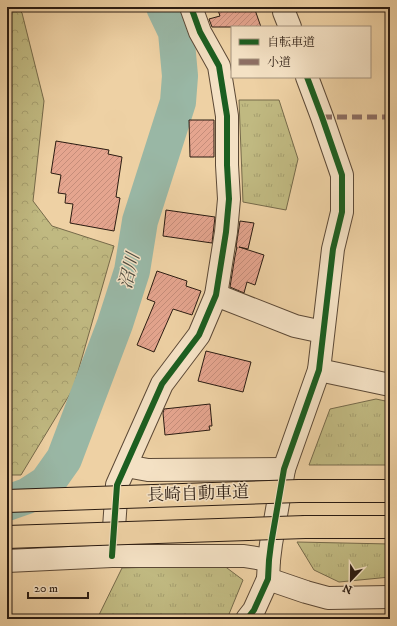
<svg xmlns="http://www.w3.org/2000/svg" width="397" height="626" font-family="'IM FELL DW Pica','Noto Serif JP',serif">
<defs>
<pattern id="grass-tufts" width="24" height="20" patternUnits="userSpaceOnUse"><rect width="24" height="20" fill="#c0b981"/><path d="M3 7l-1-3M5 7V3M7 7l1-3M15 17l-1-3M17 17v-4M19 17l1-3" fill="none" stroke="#a59e6e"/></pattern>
<pattern id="forest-crowns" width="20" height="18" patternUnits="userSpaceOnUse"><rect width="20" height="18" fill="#c0b981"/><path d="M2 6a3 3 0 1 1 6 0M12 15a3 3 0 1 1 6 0" fill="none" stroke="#a59e6e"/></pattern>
<pattern id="building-hatch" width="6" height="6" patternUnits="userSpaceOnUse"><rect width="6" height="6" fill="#e5a58f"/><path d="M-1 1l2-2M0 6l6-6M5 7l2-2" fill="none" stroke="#c58d7a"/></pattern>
</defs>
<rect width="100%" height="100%" fill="#eed1a4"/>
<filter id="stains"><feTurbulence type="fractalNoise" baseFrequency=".005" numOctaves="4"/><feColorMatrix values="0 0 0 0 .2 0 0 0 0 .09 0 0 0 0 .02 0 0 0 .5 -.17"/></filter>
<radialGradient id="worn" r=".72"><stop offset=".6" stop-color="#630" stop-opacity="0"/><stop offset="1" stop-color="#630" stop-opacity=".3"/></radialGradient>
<g fill="url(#grass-tufts)" stroke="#766a4a">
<polygon points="239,100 279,100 298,159 286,210 243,202"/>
<polygon points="376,399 390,402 390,465 309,465 330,409"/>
<polygon points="297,542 390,544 390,577 339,582 314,570"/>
<polygon points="223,565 243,580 227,619 97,619 122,568"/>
</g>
<polygon fill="url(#forest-crowns)" stroke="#766a4a" points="7,7 16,7 22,13 44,101 33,201 52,226 114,246 73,389 21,475 7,475"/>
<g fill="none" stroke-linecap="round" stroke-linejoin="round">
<polyline stroke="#99b7a5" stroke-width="36" points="7,503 27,496 47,483 64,459 115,324 132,271 140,221 178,102 180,76 176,32 164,7"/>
</g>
<g fill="url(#building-hatch)" stroke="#2b1c12">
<polygon points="217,7 233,7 235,12 250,7 254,7 261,27 212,27 209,19 220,16"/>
<polygon points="189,120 214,120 214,157 190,157"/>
<polygon points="56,141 109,150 108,154 122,157 116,197 120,198 114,231 70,223 73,204 65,203 66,194 58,193 61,175 51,173"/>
<polygon points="166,210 215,217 212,243 163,236"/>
<polygon points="240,221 254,223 248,249 239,247 264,255 255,285 247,282 244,293 230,287 235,256 237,247 236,247"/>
<polygon points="157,271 187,281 186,286 201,291 192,315 173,309 154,352 137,345 155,302 147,299"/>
<polygon points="206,351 251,362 243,392 198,381"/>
<polygon points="210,404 212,426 209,426 210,430 165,435 163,413 164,409"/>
</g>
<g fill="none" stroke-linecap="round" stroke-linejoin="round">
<defs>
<g id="minor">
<polyline points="284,7 284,12 290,27"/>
<polyline points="216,295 295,326 323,332"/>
<polyline points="319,370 390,385"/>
<polyline points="126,466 148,470 284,469"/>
<polyline points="112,556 117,485 162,384 199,335 216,295 226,232 229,199 227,165 227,116 219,66 200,32 191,7"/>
<polyline points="7,561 112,556 244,556 269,560"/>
<polyline points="268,579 306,592 328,598 390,597"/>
<polyline points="247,619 254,610 268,579 269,560 271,544 284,469 319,370 333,249 342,212 342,175 322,117 307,77"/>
</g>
<g id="highway">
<polyline points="299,491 390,491"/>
<polyline points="305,527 390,527"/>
</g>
</defs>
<use href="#minor" stroke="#5c4936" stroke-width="24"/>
<use href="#highway" stroke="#2b1c12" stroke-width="24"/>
<use href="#minor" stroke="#f4e1c4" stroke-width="22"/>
<use href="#highway" stroke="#eed1a4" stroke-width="22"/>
<defs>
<g id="highway-bridge">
<polyline points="7,501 299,491"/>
<polyline points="7,537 305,527"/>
</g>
</defs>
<use href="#highway-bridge" stroke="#2b1c12" stroke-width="24" stroke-linecap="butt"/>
<use href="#highway-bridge" stroke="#eed1a4" stroke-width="22"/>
<polyline stroke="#8d6e63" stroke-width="5" stroke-dasharray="10 5" stroke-linecap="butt" points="322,117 390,117"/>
<defs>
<g id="cycleway">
<polyline points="112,556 117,485 162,384 199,335 216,295 226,232 229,199 227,165 227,116 219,66 200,32 191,7"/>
<polyline points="247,619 254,610 268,579 269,560 271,544 284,469 319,370 333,249 342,212 342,175 322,117 307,77"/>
</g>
</defs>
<use href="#cycleway" stroke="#f4e1c4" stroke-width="8"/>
<use href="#cycleway" stroke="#1b5e20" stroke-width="6"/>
</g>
<g text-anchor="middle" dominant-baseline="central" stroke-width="3" stroke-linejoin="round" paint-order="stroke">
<g font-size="17" fill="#2b1c12" stroke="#f4e1c4">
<text transform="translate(198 494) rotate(-2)">長崎自動車道</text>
</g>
<g font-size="18" font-style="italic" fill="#4c4a3e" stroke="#f4e1c4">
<text transform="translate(130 271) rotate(-76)">沼川</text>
</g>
</g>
<rect width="397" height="626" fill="none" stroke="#eed1a4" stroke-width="24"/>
<rect x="8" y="8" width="381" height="610" fill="none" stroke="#2b1c12" stroke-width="2"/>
<rect x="12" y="12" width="373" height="602" fill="none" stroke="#2b1c12"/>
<rect x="231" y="26" width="140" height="52" fill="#f4e1c4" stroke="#a4927d"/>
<rect x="239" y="39" width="20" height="6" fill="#1b5e20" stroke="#a4927d"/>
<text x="267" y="46" font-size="12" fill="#2b1c12">自転車道</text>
<rect x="239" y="59" width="20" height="6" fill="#8d6e63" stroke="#a4927d"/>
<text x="267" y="66" font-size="12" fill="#2b1c12">小道</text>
<g transform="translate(351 580) rotate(202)" stroke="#f4e1c4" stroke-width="3" paint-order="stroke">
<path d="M0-3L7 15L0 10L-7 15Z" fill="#2b1c12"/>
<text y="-6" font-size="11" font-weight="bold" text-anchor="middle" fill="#2b1c12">N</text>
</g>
<path d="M28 592v6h60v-6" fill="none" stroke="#2b1c12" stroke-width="2"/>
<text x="34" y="592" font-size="12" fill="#2b1c12" stroke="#f4e1c4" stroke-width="3" paint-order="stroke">20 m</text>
<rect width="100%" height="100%" filter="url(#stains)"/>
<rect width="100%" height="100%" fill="url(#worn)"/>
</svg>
